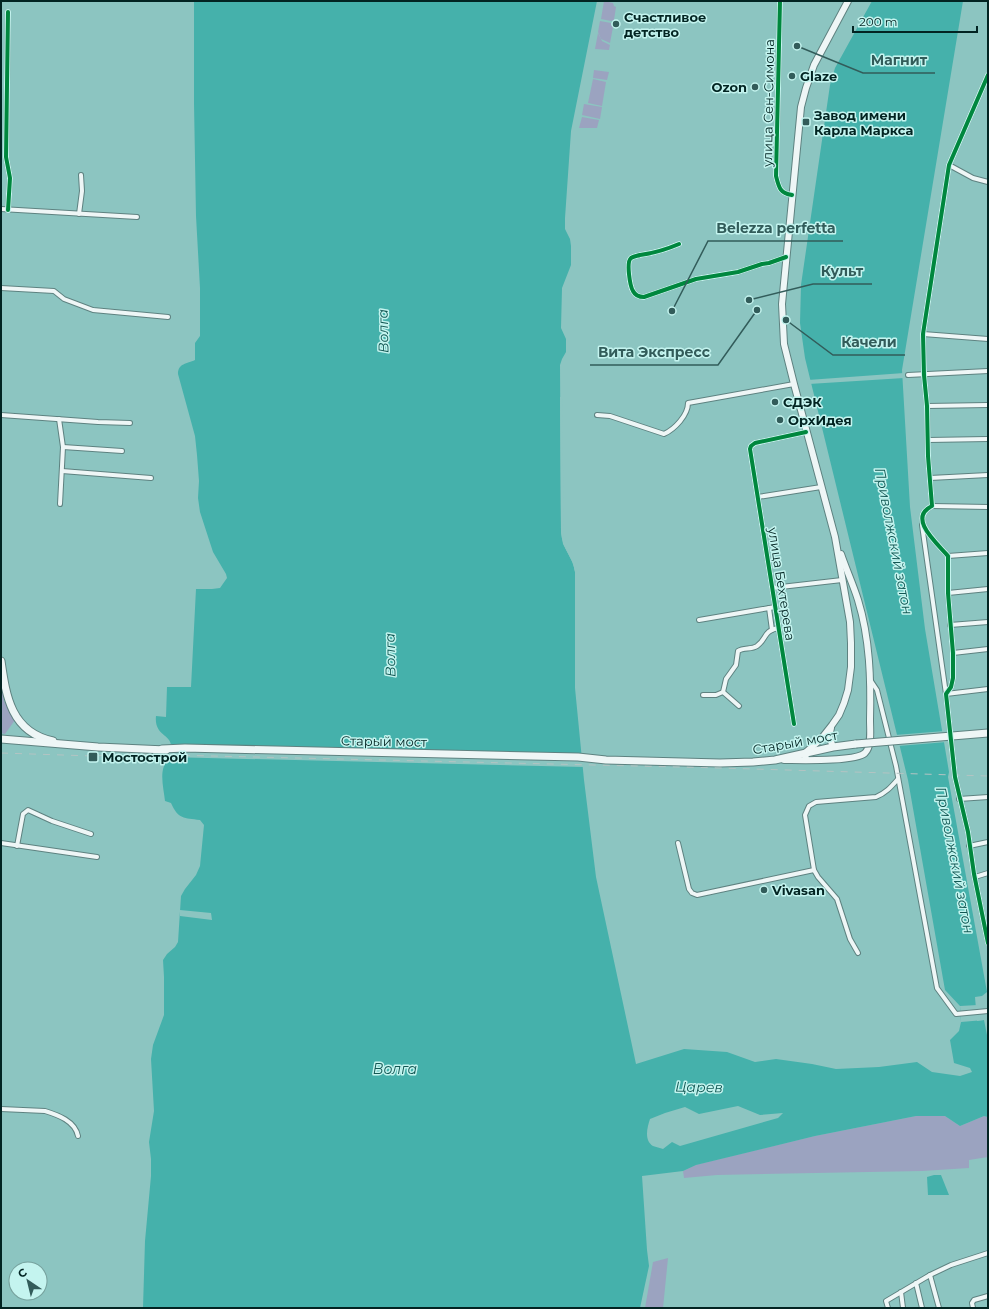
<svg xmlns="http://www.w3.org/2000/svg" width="989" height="1309" font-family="Montserrat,sans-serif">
<rect width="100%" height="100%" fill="#8cc5c1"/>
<g fill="#9ba3c0">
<polygon points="604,1 613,3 614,6 616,7 614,20 611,21 601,19"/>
<polygon points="600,21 611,23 611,25 613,27 610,43 601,39 598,32"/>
<polygon points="598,33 602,41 610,45 609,50 595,49"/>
<polygon points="594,70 609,72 607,80 593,78"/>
<polygon points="593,79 606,82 602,106 588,103"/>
<polygon points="584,104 602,107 600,119 582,115"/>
<polygon points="582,117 599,120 597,128 579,128"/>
<polygon points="1,682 4,701 15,720 5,734 1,733"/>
<polygon points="916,1116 945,1116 960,1126 984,1116 988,1117 988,1157 969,1160 969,1168 922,1171 717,1175 684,1178 683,1171 695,1165 815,1136"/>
<polygon points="668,1258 663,1308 645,1308 653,1262"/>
</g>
<g fill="#45b1ab" fill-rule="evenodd">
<path d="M194,1h403l-26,130 -6,87v11l5,10 1,7v19l-9,23 -1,40 5,11v13l-4,7 -2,6 1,167c1,17 12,25 14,40v116l9,92 12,97 40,187 48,-15 43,3 28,10 21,-3 36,5 24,5 43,-2 38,-5 15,10 28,4 12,-4 -2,-4 -16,-5 -4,-23 9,-9 2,-9 -1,-16 -15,-16 -37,-210 -103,-422 -5,-35 1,-38 29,-200 5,-17 37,-67h91l-61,369 8,137 15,122 24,143 -1,5 39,215 -5,4 -7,1 2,24 7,-1 4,20v77l-4,-1 -24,10 -15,-10h-29l-101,20 -119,29 -13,6 -41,5 5,74 2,16 -9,42h-497l2,-67 6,-65v-17l-2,-17 5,-31 -3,-52 2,-14 11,-30v-38l-1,-17 4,-6 8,-7 3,-5 3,-46 4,-7 11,-14 4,-9 4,-41 -4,-5c-16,-2 -22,-1 -29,-17l-6,-2c-1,-10 -5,-25 -1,-35 2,-7 7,-12 7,-21 -1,-11 -17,-10 -15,-29l10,1 1,-30h24l5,-98h16l8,-1 7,-10 -1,-4 -13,-22 -13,-40 -2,-14 1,-17 -2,-26 -2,-19 -17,-62c0,-11 9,-10 17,-14v-17l5,-7v-48l-4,-72 -2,-113zM738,1106l22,9 23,-2 -5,5 -98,28 -8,-4 -9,7c-3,-1 -7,-2 -10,-3 -9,-6 -6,-18 -3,-27l15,-6 20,-6 14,7z"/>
<polygon points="934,1175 941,1175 949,1195 928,1195 927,1177"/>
</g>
<g fill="#8cc5c1">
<polygon points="904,373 904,378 809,384 808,380"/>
<polygon points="560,397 562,397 564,541 575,563 577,572 577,688 575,688 575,572 573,563 563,544 561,532"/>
<polygon points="945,731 947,742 898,746 895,735"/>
<polygon points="169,744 583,754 585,767 167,757 169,753"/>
<polygon points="180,910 211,913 212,920 180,916"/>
<polygon points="978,1005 979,1019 983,1018 984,1020 961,1022 960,1006"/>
</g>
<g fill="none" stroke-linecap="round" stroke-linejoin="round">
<defs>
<g id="street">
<path d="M780,1l-4,175c3,12 4,17 16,19"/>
<path d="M988,75l-39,90 -26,169 1,41 3,31 1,50 4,50c-25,12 5,37 16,50v37l5,60v25l-2,9 -5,7 9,83 13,55 6,42 14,69"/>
<polyline points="949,165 973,178 988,182"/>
<polyline points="1,209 137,217"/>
<polyline points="8,210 10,178 6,157 8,12"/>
<polyline points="79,214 82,191 81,175"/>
<path d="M679,244c-14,6 -24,9 -39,11 -3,1 -6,1 -9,3 -5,4 -1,28 2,33 2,4 6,6 11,6l52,-18 42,-7 24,-8 7,-1 17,-6"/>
<polyline points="1,288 54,291 64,299 93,310 168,317"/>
<polyline points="923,334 988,339"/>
<polyline points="908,375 988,371"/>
<polyline points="927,406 988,405"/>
<polyline points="1,415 98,422 130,423"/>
<path d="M597,415l13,1 54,18c11,-5 24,-19 24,-31l106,-19"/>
<polyline points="59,419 63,447 60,504"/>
<polyline points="928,440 988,439"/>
<polyline points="63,447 122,451"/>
<polyline points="62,471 151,478"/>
<polyline points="930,478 988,475"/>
<polyline points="758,497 821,487"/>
<polyline points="932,506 988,507"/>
<polyline points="922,525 946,694 988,689"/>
<polyline points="948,556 988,553"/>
<polyline points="772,588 842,580"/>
<polyline points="948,593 988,589"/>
<polyline points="769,608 772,630"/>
<polyline points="699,620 775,607"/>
<polyline points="950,625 988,622"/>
<polyline points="953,653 988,649"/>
<polyline points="871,681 877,690 896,766 937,988 956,1014 988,1011"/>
<polyline points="723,692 739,706"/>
<path d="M703,695h13l7,-3 3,-13 10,-14 2,-14c6,-4 13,-1 19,-5 10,-7 6,-15 21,-18"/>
<polyline points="794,724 750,449 751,446 755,443 806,432"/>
<polyline points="959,799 988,797"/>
<polyline points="1,843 97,857"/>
<polyline points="678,843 689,889 692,893 697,895 814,870"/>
<polyline points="17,846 23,814 28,810 52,821 91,834"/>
<polyline points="969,846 988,842"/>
<polyline points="975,877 988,873"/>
<path d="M858,953l-8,-14 -13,-40 -19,-22 -4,-7 -9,-55 4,-9 7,-4 60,-5c10,-4 15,-10 22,-18"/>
<path d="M1,1109l44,2c13,4 30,10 33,25"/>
<polyline points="930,1275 939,1308"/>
<polyline points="916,1283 922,1308"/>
<polyline points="901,1292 903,1308"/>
<polyline points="888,1308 886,1301 930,1275 951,1265 988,1253"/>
<polyline points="973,1308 972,1303 974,1300 988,1296"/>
</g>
<g id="secondary">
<polyline points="831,728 829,736 833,747"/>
<path d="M784,760c15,0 71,2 81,-7 7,-7 5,-23 5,-33 1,-40 0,-81 -12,-120 -5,-16 -12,-31 -17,-46"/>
<polyline points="806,760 805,753 821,739 832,725 839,715 844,703 848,690 851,667 851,643 850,622 835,537 794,384 784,344 782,304 801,107 806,88 814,65 848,1"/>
</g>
<g id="primary">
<path d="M1,661c5,35 10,71 52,80"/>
<polyline points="1,739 98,747 166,750"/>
<polyline points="162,749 185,748 578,757 606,760 720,763 753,762 775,760 833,747 856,744"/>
</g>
</defs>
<use href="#street" stroke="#5e8280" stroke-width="6"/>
<use href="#secondary" stroke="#5e8280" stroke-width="8"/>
<use href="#primary" stroke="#5e8280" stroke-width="9"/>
<use href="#street" stroke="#eef6f6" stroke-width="4"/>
<use href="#secondary" stroke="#eef6f6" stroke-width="6"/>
<use href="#primary" stroke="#eef6f6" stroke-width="7"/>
<polyline stroke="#b3c4c3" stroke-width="1" stroke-dasharray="7 7" stroke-linecap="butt" points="1,753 93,756 129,754 720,768 988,776"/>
<defs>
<polyline id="primary-bridge" points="856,744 988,733"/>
</defs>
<use href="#primary-bridge" stroke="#5e8280" stroke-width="9" stroke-linecap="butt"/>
<use href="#primary-bridge" stroke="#eef6f6" stroke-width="7"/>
<defs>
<g id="cycleway">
<path d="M780,1l-4,175c3,12 4,17 16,19"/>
<path d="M988,75l-39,90 -26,169 1,41 3,31 1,50 4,50c-25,12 5,37 16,50v37l5,60v25l-2,9 -5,7 9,83 13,55 6,42 14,69"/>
<polyline points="8,210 10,178 6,157 8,12"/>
<path d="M679,244c-14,6 -24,9 -39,11 -3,1 -6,1 -9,3 -5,4 -1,28 2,33 2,4 6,6 11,6l52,-18 42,-7 24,-8 7,-1 17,-6"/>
<polyline points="794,724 750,449 751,446 755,443 806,432"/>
</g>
</defs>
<use href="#cycleway" stroke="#c4f4ef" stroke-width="6"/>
<use href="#cycleway" stroke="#00873e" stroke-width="4"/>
</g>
<g fill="#325c5a" stroke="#c4f4ef" stroke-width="1.5">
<circle cx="616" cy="24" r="4"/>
<circle cx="792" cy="76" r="4"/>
<circle cx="755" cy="87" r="4"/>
<rect x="802" y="118" width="8" height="8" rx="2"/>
<circle cx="775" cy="402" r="4"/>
<circle cx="780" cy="420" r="4"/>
<rect x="88" y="752" width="10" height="10" rx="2"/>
<circle cx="764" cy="890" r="4"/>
</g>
<g text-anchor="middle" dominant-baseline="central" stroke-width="3" stroke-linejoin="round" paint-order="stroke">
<g font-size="13" font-weight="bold" fill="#022422" stroke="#c4f4ef" text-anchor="start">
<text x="624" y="17">Счастливое<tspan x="624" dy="15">детство</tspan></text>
<text x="800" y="76">Glaze</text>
<text x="747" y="87" text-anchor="end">Ozon</text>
<text x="814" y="115">Завод имени<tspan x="814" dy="15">Карла Маркса</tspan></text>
<text x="783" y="402">СДЭК</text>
<text x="788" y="420">ОрхИдея</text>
<text x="102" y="757">Мостострой</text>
<text x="772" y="890">Vivasan</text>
</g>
<g font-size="13" fill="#022422" stroke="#c4f4ef">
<text transform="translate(768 103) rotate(-89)">улица Сен-Симона</text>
<text transform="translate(782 584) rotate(81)">улица Бехтерева</text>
<text transform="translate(384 741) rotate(1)">Старый мост</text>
<text transform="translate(795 742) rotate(-10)">Старый мост</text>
</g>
<g font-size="14" font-style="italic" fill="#125753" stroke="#c4f4ef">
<text transform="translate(383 331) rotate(-91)">Волга</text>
<text transform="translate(894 541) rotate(79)">Приволжский затон</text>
<text transform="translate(390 655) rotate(-91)">Волга</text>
<text transform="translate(955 860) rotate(79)">Приволжский затон</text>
<text x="395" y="1069">Волга</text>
<text transform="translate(699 1087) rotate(1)">Царев</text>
</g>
</g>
<path fill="none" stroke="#325c5a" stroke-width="1.5" d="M797 46L863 73H935M672 311L708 241H843M749 300L813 284H872M786 320L833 355H905M757 310L718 365H590"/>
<g fill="#325c5a" stroke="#c4f4ef" stroke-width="1.5">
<circle cx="797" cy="46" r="4"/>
<circle cx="672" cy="311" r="4"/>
<circle cx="749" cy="300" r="4"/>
<circle cx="786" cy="320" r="4"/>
<circle cx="757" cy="310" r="4"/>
</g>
<g font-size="14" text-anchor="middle" font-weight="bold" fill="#325c5a" stroke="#c4f4ef" stroke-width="3" stroke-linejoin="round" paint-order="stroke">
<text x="899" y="65">Магнит</text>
<text x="776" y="233">Belezza perfetta</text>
<text x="842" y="276">Культ</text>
<text x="869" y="347">Качели</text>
<text x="654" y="357">Вита Экспресс</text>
</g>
<rect width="989" height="1309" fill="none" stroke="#022422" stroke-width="4"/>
<g transform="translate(28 1281) rotate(325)"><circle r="19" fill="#c4f4ef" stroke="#76a19d"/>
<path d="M0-3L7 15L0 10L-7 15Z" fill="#325c5a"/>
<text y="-6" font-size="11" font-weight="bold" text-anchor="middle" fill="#022422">С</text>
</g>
<path d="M853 26v6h124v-6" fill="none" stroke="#022422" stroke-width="2"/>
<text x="859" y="26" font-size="12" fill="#022422" stroke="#c4f4ef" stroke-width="3" paint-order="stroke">200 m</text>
</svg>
